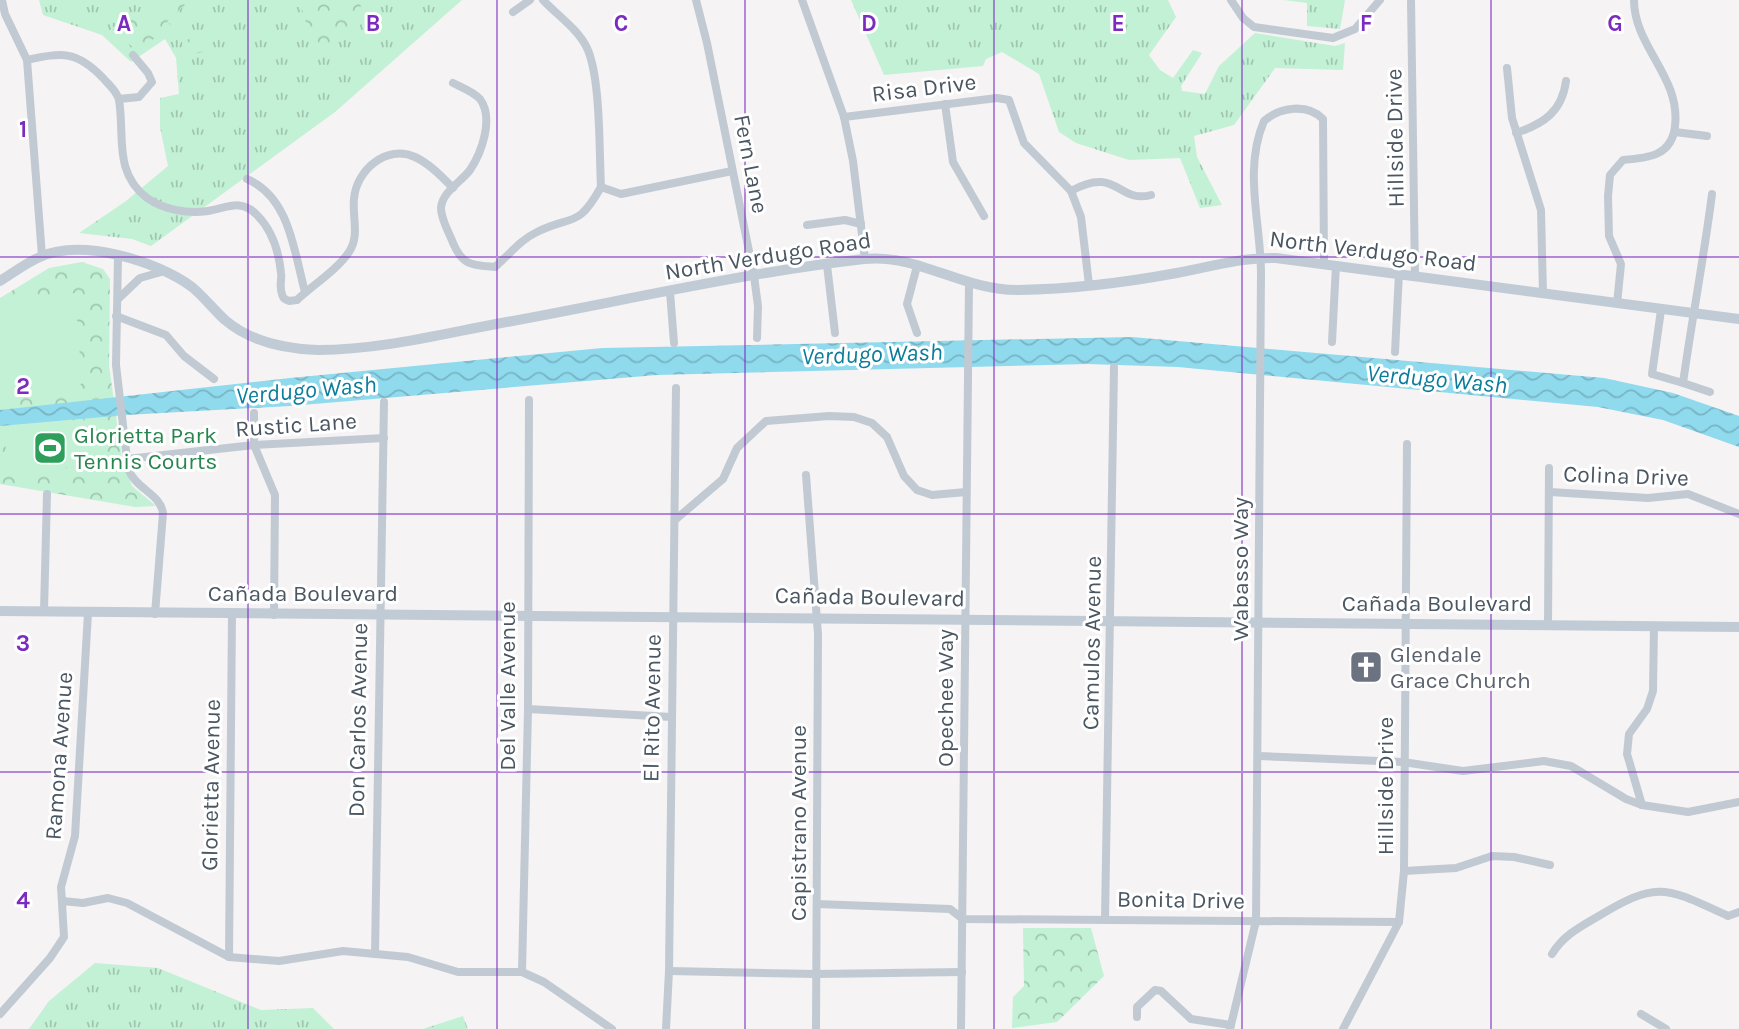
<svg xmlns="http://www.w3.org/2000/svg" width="1739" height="1029" font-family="Karla,sans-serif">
<defs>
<pattern id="grass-tufts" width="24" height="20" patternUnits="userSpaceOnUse" patternTransform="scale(1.75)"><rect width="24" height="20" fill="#c3f1d5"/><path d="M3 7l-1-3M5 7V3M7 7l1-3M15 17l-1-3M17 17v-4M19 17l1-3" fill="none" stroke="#a0c6b0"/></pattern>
<pattern id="forest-crowns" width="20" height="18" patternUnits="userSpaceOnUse" patternTransform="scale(1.75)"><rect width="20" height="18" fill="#c3f1d5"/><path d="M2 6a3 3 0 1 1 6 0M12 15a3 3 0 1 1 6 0" fill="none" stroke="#a0c6b0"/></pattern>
<pattern id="water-waves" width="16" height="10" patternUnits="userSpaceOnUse" patternTransform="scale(1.75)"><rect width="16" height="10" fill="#90daee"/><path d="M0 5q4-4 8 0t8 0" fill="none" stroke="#78b4c4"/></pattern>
</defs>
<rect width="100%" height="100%" fill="#f5f3f3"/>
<g fill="url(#grass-tufts)">
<polygon points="39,0 462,0 335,112 151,246 132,239 79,233 126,201 168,166 160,127 160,98 179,94 176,58 165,39 131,62 102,35 43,15"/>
<polygon points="851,0 1168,0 1176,17 1149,55 1160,70 1173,78 1193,50 1202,53 1181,86 1182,91 1205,94 1219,66 1255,33 1335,46 1345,43 1343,70 1275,68 1234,125 1194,136 1197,157 1222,205 1200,208 1180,158 1129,160 1076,143 1059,132 1039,74 1002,52 986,59 983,66 884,75"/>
<polygon points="1284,0 1345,0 1340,29 1307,26 1307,3"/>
<polygon points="95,963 158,968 261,1010 313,1008 334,1029 29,1029 49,1001"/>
<polygon points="463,1016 468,1029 423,1029"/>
</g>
<g fill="url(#forest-crowns)">
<polygon points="172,0 190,0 167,22 171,24 138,52 112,28 136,11 161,20"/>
<polygon points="299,0 358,0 366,17 318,60"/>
<polygon points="206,32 215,48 185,57 182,42"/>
<polygon points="82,262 103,269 110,279 109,365 122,459 132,486 156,506 135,507 0,484 0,298 49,268"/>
<polygon points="1023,928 1091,928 1104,976 1057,1022 1012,1028 1013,997 1024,986"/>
</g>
<g fill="#c3f1d5">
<polygon points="75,293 82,383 73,391 0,395 0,314 20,302"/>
<polygon points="92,423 96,465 8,472 4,431"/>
</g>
<polygon fill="url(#water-waves)" points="1132,337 1604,378 1673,393 1739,416 1739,447 1663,420 1598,407 1178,367 1088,364 657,375 290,406 126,415 0,426 0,410 290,378 602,348"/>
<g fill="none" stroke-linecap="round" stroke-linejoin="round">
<g stroke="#c1cad2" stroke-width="8">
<polyline points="2,0 5,14 27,60 42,256"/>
<path d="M543,0c14,15 35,29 44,48 14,30 12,104 14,139"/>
<polyline points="696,0 707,43 754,276 758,306 757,338"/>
<polyline points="802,0 844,117 853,161 865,259"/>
<polyline points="1231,0 1243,18 1254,27 1333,38 1355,29 1380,0"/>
<polyline points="1411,0 1415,276"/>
<polyline points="513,12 530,0"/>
<path d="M27,60c36,-8 50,-9 76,18 6,7 14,13 16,22 6,35 -6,72 28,98 17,12 41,16 61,13 19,-3 33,-13 49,4 15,15 22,38 24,58 1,7 -2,14 1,21 1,5 3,5 7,7l8,-1c16,-15 40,-30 52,-48 11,-16 3,-36 5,-53 2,-29 33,-55 61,-42 15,7 27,20 38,31"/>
<polyline points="1507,68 1512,118 1541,210 1543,294"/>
<path d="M453,83c8,4 21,9 27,16 14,19 2,53 -10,71 -9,12 -28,22 -29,38 0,12 8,24 12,35 10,23 19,22 42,24 14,-12 25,-27 42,-35 35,-18 40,-2 64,-45"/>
<polyline points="119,99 139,97 152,82 148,73 133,55"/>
<polyline points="945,104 953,162 984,216"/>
<polyline points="844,117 997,98 1009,100 1024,143 1071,191 1081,217 1089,285"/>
<polyline points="1675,132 1707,136"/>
<path d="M1516,133c27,-9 46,-21 50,-52"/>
<path d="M247,179c43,18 47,73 58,113"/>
<polyline points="601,187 621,194 732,171"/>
<path d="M1071,191c46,-26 47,13 80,4"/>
<polyline points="807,225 845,220 861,224"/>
<path d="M118,256l-2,109 12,103c7,21 32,25 35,45l-8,101"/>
<polyline points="827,265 835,333"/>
<polyline points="670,292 674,343"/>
<polyline points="118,299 140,278 165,271"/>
<path d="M1617,304l4,-40 -12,-28 -1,-40 2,-21 13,-15c25,-2 49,-4 52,-34 6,-49 -41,-79 -41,-126"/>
<polyline points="1661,310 1652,374 1683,383"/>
<polyline points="116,316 166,335 184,356 214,379"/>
<polyline points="917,333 907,304 917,266"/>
<polyline points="1332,342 1336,265"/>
<polyline points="1395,352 1399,273"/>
<path d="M1710,392l-27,-9c9,-64 21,-126 29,-189"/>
<polyline points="254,413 254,445 275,495 274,615"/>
<polyline points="127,459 254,445 384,438"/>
<polyline points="806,475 818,634 816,1029"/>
<polyline points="1550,492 1648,498 1688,494 1739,514"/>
<polyline points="675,520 723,479 737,448 766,421 829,416 854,417 872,423 887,437 904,476 917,490 932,495 966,492"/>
<polyline points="44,611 47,494"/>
<polyline points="1548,625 1549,468"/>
<polyline points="528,709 671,717"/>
<polyline points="1259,756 1403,762 1463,771 1544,761 1571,766 1626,799 1642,805 1688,812 1739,802"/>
<polyline points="1642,805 1627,754 1629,734 1647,709 1653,691 1654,626"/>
<polyline points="1404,871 1456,868 1492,856 1514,857 1550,865"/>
<polyline points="62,901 83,903 108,898 127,903 229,957 279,961 343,951 408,957 458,972 522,972 544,982 612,1029"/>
<polyline points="817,904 950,909 963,919 1399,922"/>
<polyline points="1105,919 1114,367"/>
<polyline points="375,954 384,402"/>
<path d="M1552,954c11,-18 26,-26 45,-37 61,-37 68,-30 131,-1l11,-4"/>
<polyline points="229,957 232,613"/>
<polyline points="669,971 816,974 962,972"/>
<polyline points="522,972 528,709 529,400"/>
<polyline points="0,1014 50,958 64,937 61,887 75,836 88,613"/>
<polyline points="1641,1014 1666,1029"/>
<polyline points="1137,1017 1137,1007 1155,990 1161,991 1191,1019 1231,1025"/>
<polyline points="666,1029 669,971 676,388"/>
<polyline points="961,1029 969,284"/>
<path d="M1230,1029l26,-108 5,-647c0,-51 -18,-104 3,-153 16,-14 43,-18 59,-2l1,145"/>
<polyline points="1343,1029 1399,922 1404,871 1407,444"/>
</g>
<g stroke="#c1cbd6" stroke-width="10">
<path d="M0,281c13,-8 26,-18 40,-24 42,-19 117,4 152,30 12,10 22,23 33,33 26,22 60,29 93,30 60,0 120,-15 178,-26 122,-22 245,-51 368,-65 53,-6 99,32 155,31 50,-1 103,-7 152,-16 35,-6 70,-17 105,-16l463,61"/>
<polyline points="0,611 1739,627"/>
</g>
</g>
<path fill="none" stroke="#7b2cbf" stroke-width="2" stroke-opacity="0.55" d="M248,0v1029M497,0v1029M745,0v1029M994,0v1029M1242,0v1029M1491,0v1029M0,257h1739M0,514h1739M0,772h1739"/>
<defs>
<symbol id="stadium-square" viewBox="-11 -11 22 22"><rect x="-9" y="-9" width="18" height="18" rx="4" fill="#2e9e5b" stroke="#fff"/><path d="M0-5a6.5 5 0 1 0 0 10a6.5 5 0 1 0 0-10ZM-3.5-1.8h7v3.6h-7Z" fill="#fff"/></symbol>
<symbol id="church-square" viewBox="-11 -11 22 22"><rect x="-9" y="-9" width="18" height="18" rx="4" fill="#6b7280" stroke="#fff"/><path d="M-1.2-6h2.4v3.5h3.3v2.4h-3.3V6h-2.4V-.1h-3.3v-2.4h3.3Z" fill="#fff"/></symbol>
</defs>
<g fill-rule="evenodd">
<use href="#stadium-square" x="31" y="429" width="38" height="38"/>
<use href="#church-square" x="1347" y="648" width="38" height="38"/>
</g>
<g text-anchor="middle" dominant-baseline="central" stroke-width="6" stroke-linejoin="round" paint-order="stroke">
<g font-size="23" fill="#4a5661" stroke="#fff">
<text transform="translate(924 88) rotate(-7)">Risa Drive</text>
<text transform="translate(1395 138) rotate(-91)">Hillside Drive</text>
<text transform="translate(751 164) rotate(79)">Fern Lane</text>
<text transform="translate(1373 251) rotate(7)">North Verdugo Road</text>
<text transform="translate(768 256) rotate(-9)">North Verdugo Road</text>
<text transform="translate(296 425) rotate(-4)">Rustic Lane</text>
<text transform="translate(1626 476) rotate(2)">Colina Drive</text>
<text transform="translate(1240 569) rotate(-90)">Wabasso Way</text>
<text x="303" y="593">Cañada Boulevard</text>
<text transform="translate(870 597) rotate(1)">Cañada Boulevard</text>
<text x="1437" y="603">Cañada Boulevard</text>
<text transform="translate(1092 643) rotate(-89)">Camulos Avenue</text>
<text transform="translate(507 686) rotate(-90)">Del Valle Avenue</text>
<text transform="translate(945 698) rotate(-90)">Opechee Way</text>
<text transform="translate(652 708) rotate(-89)">El Rito Avenue</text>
<text transform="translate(358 720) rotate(-89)">Don Carlos Avenue</text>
<text transform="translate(59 756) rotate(-86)">Ramona Avenue</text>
<text transform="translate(211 785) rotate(-89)">Glorietta Avenue</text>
<text transform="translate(1385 786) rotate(-90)">Hillside Drive</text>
<text transform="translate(798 823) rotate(-90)">Capistrano Avenue</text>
<text transform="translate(1181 900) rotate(1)">Bonita Drive</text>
</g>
<g font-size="23" fill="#27864d" stroke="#fff" text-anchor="start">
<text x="74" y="435">Glorietta Park<tspan x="74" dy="26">Tennis Courts</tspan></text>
</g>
<g font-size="23" fill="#5b616d" stroke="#fff" text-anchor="start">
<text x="1390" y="654">Glendale<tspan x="1390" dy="26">Grace Church</tspan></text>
</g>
<g font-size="24" font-style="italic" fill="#0c7c9b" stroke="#fff">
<text transform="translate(872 354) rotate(-2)">Verdugo Wash</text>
<text transform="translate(1437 379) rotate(5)">Verdugo Wash</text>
<text transform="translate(306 390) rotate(-5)">Verdugo Wash</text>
</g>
</g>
<g font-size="23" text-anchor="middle" font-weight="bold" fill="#7b2cbf" stroke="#fff" stroke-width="6" stroke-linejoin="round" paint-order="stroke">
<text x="124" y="31">A</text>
<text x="373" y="31">B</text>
<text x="621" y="31">C</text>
<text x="869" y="31">D</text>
<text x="1118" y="31">E</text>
<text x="1366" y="31">F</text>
<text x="1615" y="31">G</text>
<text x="23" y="137">1</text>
<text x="23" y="394">2</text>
<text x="23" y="651">3</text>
<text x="23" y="908">4</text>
</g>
</svg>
